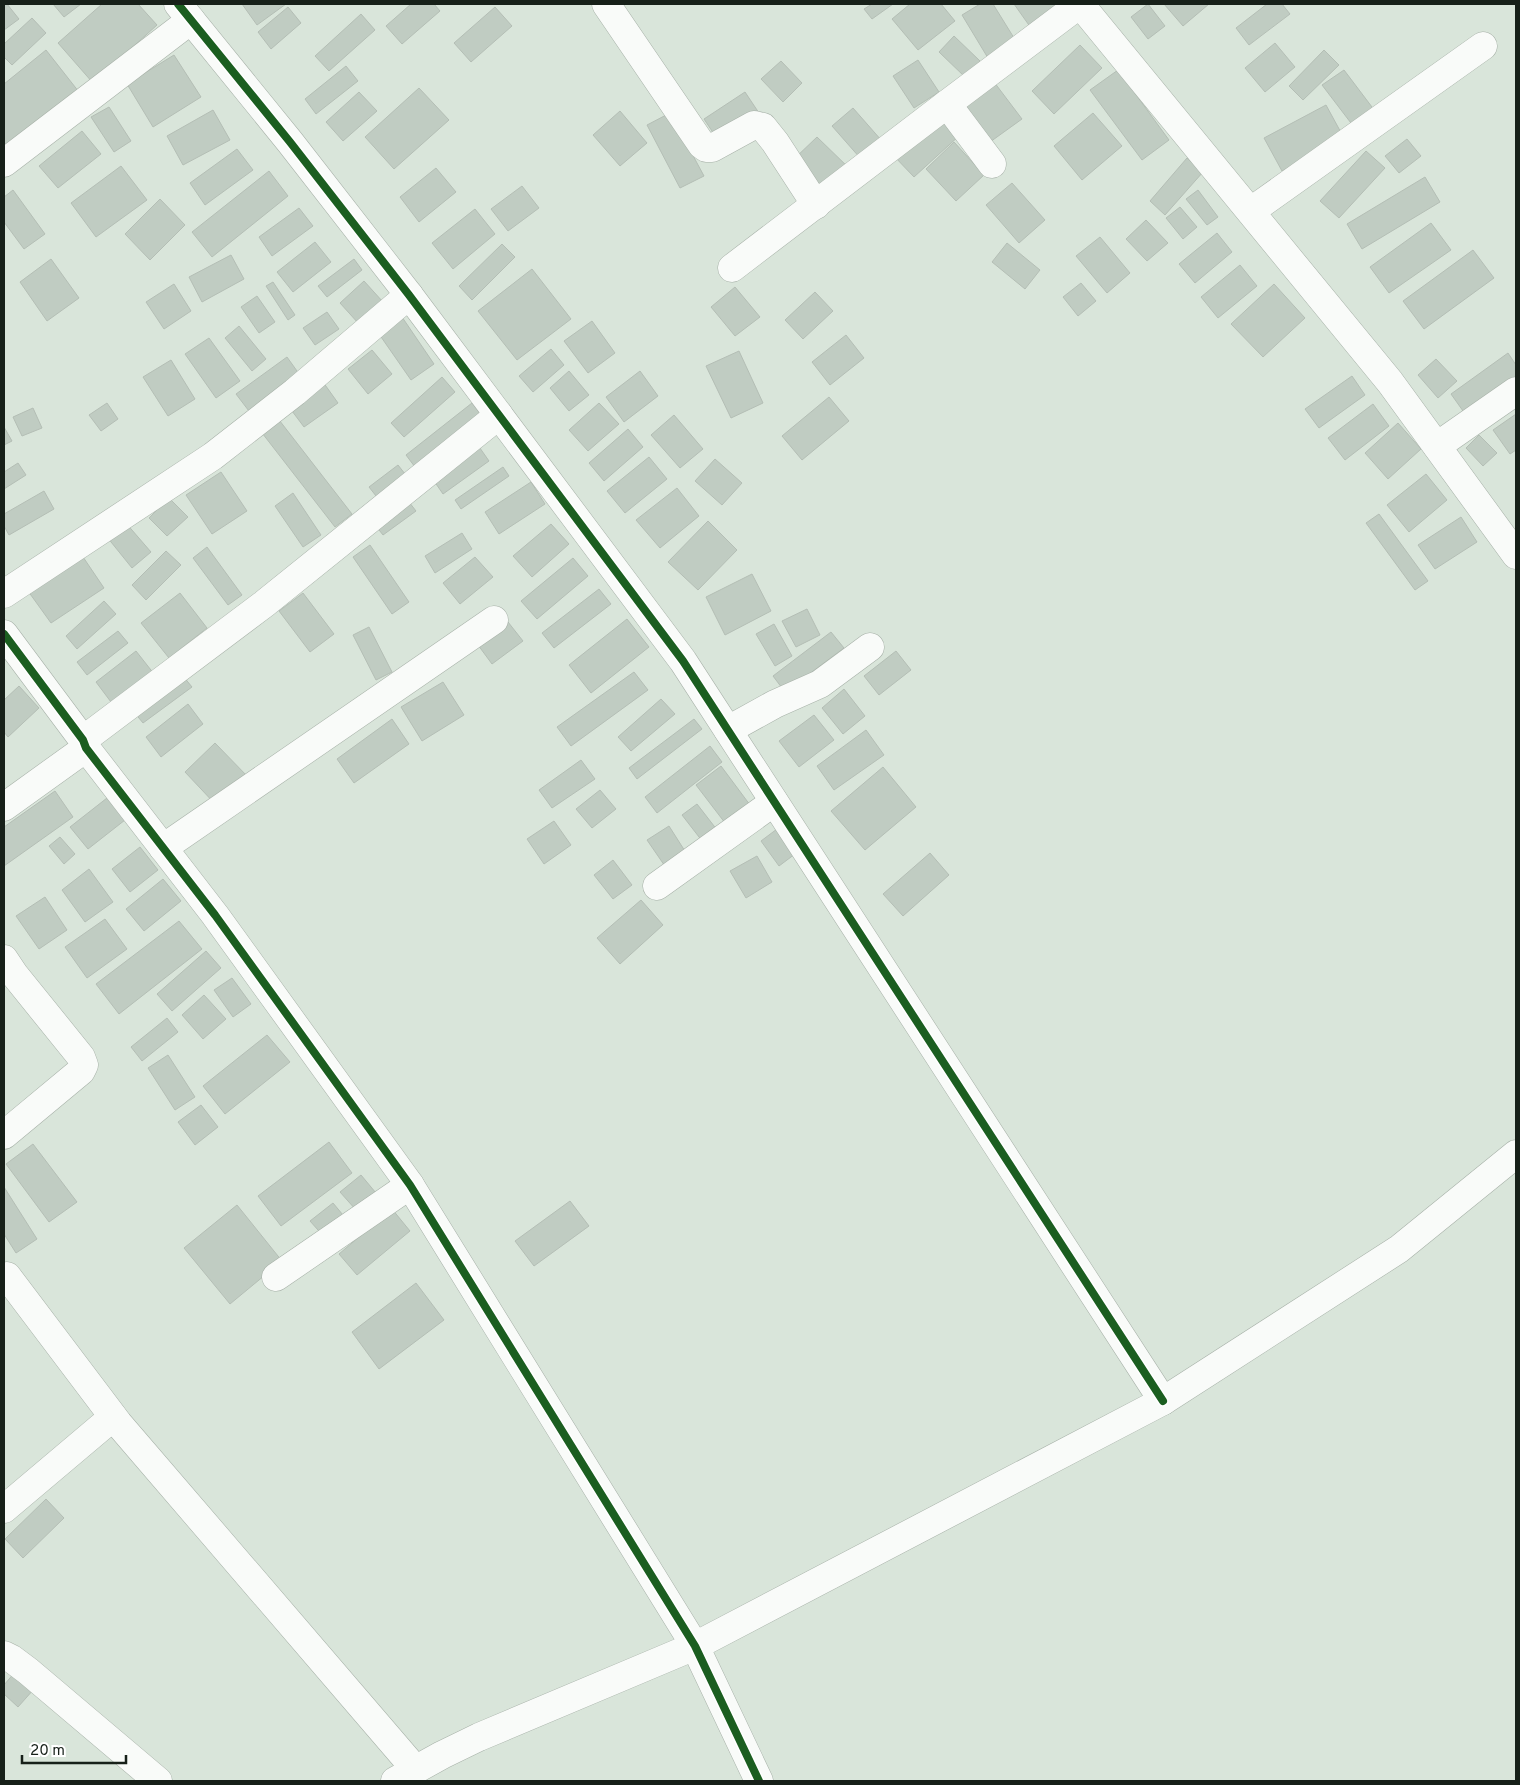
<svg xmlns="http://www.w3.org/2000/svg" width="1520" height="1785" font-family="Overpass,sans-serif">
<rect width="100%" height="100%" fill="#d9e5da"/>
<g fill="#c0ccc2" stroke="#b4beb5">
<polygon points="4,4 7,4 19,19 4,30"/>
<polygon points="53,4 81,4 64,17"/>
<polygon points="102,4 138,4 157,25 93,83 58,43"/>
<polygon points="242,4 286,4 257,25"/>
<polygon points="411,4 434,4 440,11 402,44 386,26"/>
<polygon points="872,4 893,4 872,19 864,9"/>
<polygon points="910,4 941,4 955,21 918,50 892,19"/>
<polygon points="980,4 993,4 1019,46 991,63 962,15"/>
<polygon points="1014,4 1058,4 1031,28"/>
<polygon points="1148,4 1165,26 1148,39 1131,17"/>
<polygon points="1164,4 1209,4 1183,26"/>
<polygon points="1267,4 1282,4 1290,14 1249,45 1236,28"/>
<polygon points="288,7 301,23 271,49 258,32"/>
<polygon points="495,7 512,26 471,62 454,43"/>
<polygon points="361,14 375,30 329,71 315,56"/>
<polygon points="32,18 46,33 12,65 4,57 4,44"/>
<polygon points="954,36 980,61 965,77 939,52"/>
<polygon points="1275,43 1295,67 1265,92 1245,68"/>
<polygon points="1080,45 1102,68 1054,114 1032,91"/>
<polygon points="46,50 79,92 4,151 4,84"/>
<polygon points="1324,50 1339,65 1303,100 1289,86"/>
<polygon points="174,55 201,97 153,127 127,84"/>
<polygon points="918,60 939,92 914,108 893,76"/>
<polygon points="781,61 802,83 783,102 761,79"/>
<polygon points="346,66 358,81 316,114 305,99"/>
<polygon points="1118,70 1169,140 1142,160 1090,90"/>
<polygon points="1344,70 1375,111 1354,127 1322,85"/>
<polygon points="991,78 1022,119 990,142 960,100"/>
<polygon points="419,88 449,120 394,169 365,137"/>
<polygon points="359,92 377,111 343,141 326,122"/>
<polygon points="745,92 759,113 718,140 704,119"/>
<polygon points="1326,105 1344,138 1282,171 1264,138"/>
<polygon points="109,107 131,141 114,152 91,117"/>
<polygon points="853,108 882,141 861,159 832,126"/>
<polygon points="213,110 230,140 183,165 167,136"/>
<polygon points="620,111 647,143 620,166 593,135"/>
<polygon points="939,112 960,135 914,177 893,155"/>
<polygon points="670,113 704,176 680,188 647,125"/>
<polygon points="1093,113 1122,146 1082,180 1054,146"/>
<polygon points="82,131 101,154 58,188 39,166"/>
<polygon points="817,137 850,169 828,192 794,159"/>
<polygon points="1407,139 1421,156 1399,173 1385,156"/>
<polygon points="954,142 984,175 956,201 926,169"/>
<polygon points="237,149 253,170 205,205 190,183"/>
<polygon points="1366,151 1385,168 1339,218 1320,201"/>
<polygon points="1187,158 1203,172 1165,215 1150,201"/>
<polygon points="121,166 147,200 96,237 71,203"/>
<polygon points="436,168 456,192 419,222 400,197"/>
<polygon points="269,171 288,196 212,257 192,232"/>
<polygon points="1425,177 1440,202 1362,249 1347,224"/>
<polygon points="1012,183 1045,220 1019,243 986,205"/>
<polygon points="522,186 539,208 508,231 491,209"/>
<polygon points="13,190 45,234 24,249 4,222 4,197"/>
<polygon points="1198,190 1218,217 1207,225 1186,199"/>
<polygon points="160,199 185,225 150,260 125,234"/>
<polygon points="1180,207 1197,227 1183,239 1166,218"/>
<polygon points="299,208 313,226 272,256 259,237"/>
<polygon points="475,209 495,234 453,269 432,243"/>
<polygon points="1146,220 1168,243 1147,261 1126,239"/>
<polygon points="1431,223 1451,250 1389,293 1370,267"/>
<polygon points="1217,233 1232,252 1195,283 1179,264"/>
<polygon points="1100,237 1130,273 1107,293 1076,256"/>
<polygon points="315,242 331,262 293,292 277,272"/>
<polygon points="1007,243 1040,270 1025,289 992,262"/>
<polygon points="502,244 515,257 472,300 459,286"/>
<polygon points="1473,250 1494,278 1424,329 1403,301"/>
<polygon points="231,255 244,279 202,302 189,277"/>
<polygon points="51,259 79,298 47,321 20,282"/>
<polygon points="354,259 362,270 327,297 318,286"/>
<polygon points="1240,265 1257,286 1218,318 1201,297"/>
<polygon points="532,269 571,319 517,360 478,311"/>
<polygon points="364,281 383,302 359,324 340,303"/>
<polygon points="273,282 295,315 288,320 266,286"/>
<polygon points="1081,283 1096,301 1078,316 1063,297"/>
<polygon points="174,284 191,311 164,329 146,302"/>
<polygon points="1274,284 1305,318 1263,357 1231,324"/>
<polygon points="735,287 760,317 735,336 711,307"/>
<polygon points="815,292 833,311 803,339 785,320"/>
<polygon points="257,296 275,322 259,333 241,307"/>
<polygon points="327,312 339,329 315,345 303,328"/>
<polygon points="402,317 434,364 411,380 379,334"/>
<polygon points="592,321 615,353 588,373 564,341"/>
<polygon points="239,326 266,359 252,371 225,338"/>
<polygon points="846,335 864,358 830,385 812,362"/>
<polygon points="209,338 240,381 216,398 185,354"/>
<polygon points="551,349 564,365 533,392 519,376"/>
<polygon points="372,350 392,374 368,394 348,369"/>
<polygon points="739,351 763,403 731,418 706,366"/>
<polygon points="1508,353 1516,365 1516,384 1468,418 1451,394"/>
<polygon points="287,357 302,378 252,415 236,394"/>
<polygon points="1436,359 1457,381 1438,398 1418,375"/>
<polygon points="171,360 195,399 168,416 143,377"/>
<polygon points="569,371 589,395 569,411 550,388"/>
<polygon points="640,371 658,396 624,422 606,397"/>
<polygon points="1352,376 1365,395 1319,428 1305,409"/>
<polygon points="442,377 455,392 404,437 391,423"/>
<polygon points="323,382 338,403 304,427 289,407"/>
<polygon points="829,397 849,421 802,460 782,436"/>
<polygon points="107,403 118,419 101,431 89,415"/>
<polygon points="472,403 484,419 418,471 406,455"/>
<polygon points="599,403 619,424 588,451 569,430"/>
<polygon points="1373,404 1389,426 1345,460 1328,438"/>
<polygon points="33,408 42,428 22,436 13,417"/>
<polygon points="1516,414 1516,450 1510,454 1493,430"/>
<polygon points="674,415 703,449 680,468 651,435"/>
<polygon points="276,416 352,514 335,527 259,429"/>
<polygon points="1398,423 1421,449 1388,479 1365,453"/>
<polygon points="4,427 12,441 4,445"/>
<polygon points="628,429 643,447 604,481 589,463"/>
<polygon points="1479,435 1497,453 1483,466 1466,448"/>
<polygon points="475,441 489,461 443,494 430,475"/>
<polygon points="649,457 667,479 625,513 607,491"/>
<polygon points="715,459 742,483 722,505 695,481"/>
<polygon points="18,463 26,475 4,489 4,472"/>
<polygon points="398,465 409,479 380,501 369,487"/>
<polygon points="503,467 509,476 461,509 455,500"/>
<polygon points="221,472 247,511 212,534 186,495"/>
<polygon points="1426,474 1447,500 1409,532 1387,505"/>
<polygon points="531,482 545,504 499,534 485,512"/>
<polygon points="677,488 699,516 660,548 636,520"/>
<polygon points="44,491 54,509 9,535 4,526 4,514"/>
<polygon points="293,493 321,535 303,547 275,506"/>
<polygon points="169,498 188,517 167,536 149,518"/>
<polygon points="409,502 416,511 383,535 376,526"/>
<polygon points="1379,514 1428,581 1415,590 1366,523"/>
<polygon points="1461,517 1477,542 1435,569 1418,545"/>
<polygon points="708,521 737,550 698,590 668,562"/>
<polygon points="125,522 151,552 132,568 107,537"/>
<polygon points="551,524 569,544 532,577 513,556"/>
<polygon points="462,533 472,549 435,573 425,556"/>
<polygon points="370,545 409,602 392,614 353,557"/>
<polygon points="207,547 242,595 228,605 193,558"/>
<polygon points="166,551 181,565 146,600 132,585"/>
<polygon points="81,554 104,588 51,623 28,591"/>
<polygon points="475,557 493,577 460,604 443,583"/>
<polygon points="573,558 588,576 537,619 521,601"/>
<polygon points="752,574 771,611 725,635 706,597"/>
<polygon points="599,589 611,604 554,648 542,633"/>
<polygon points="180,593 207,628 169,658 141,623"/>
<polygon points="303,593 334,634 310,652 279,611"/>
<polygon points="104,601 116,614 77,649 66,636"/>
<polygon points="807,609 820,635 796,647 782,621"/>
<polygon points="627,619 649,647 591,693 569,665"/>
<polygon points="508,622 523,641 492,664 478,645"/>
<polygon points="774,624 792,656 775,666 756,634"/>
<polygon points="369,627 392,672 376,680 353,635"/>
<polygon points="118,631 128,643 87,675 77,662"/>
<polygon points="831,632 844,648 785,692 773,676"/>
<polygon points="136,651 158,679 117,710 96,682"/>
<polygon points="896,651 911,670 879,695 864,676"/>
<polygon points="634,672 648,690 571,746 557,727"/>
<polygon points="183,676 192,687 143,723 134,712"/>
<polygon points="443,682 464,715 422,741 401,707"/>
<polygon points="19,686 39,708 8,737 4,732 4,700"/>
<polygon points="844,689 865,716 843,734 822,708"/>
<polygon points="661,699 675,714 631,751 618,737"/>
<polygon points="188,704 203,724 161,757 146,737"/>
<polygon points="814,715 834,740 799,767 779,741"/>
<polygon points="392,719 409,744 354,783 337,759"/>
<polygon points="694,719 702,729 637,779 629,768"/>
<polygon points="866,730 884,755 834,790 817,766"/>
<polygon points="215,743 248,777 217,806 185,772"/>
<polygon points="710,746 722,762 657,813 645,797"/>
<polygon points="581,760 595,779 552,808 539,790"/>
<polygon points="721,766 756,813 732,832 696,785"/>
<polygon points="883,767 916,807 865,850 831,811"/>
<polygon points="600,790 616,809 592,828 576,809"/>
<polygon points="55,791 73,817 4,866 4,827"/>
<polygon points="107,798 125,820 88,849 70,827"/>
<polygon points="697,804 721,835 706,846 682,815"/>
<polygon points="554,821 571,845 544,864 527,839"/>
<polygon points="669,826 690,859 669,872 647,840"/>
<polygon points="777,829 795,854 779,866 761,841"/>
<polygon points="60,837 75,854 64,864 49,846"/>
<polygon points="140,847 158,870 130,892 112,869"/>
<polygon points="930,853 949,875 903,916 883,894"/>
<polygon points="757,856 772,882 746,898 730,871"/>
<polygon points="613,860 632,885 613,899 594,875"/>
<polygon points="89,869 113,902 85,922 62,890"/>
<polygon points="163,879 181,901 144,931 126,909"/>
<polygon points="45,897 67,930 39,949 16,916"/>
<polygon points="641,900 663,925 620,964 597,938"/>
<polygon points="105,919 127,949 87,978 65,947"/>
<polygon points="179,921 202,949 119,1014 96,984"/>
<polygon points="206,951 221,968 172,1011 157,994"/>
<polygon points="232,978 251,1004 233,1017 214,990"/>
<polygon points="204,995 226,1019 203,1039 182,1015"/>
<polygon points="167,1018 178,1032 142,1061 131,1047"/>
<polygon points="267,1035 290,1062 225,1114 203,1086"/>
<polygon points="168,1055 195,1097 175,1110 148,1068"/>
<polygon points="201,1105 218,1127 195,1145 178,1122"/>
<polygon points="329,1142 352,1173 281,1226 258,1196"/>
<polygon points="33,1144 77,1202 49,1222 6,1164"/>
<polygon points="361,1175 376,1193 356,1210 340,1192"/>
<polygon points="4,1187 37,1239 16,1253 4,1234"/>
<polygon points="570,1201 589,1226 534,1266 515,1241"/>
<polygon points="333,1203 348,1221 326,1239 310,1221"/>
<polygon points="237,1205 282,1261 230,1304 184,1248"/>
<polygon points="392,1209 410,1231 357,1275 339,1254"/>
<polygon points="416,1283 444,1320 379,1369 352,1332"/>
<polygon points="46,1499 64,1518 23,1558 5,1539"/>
<polygon points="15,1672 34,1689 18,1707 4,1694 4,1685"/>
</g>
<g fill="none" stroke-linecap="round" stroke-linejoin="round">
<defs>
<g id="minor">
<polyline points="178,4 290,142 409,295 683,661 1163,1401"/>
<polyline points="606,4 702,145 706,148 712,148 754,125 763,127 775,142 816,205"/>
<polyline points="1080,4 1390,382 1516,555"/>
<polyline points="947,104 992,164"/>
<polyline points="4,163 191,20"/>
<polyline points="1251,211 1483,46"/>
<polyline points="732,268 947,104 1080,4"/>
<polyline points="1437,446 1516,391"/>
<polyline points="4,594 213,456 295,392 409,295"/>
<polyline points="4,634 83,740 86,748 215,915 410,1185 695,1646 759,1781"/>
<polyline points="728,730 775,704 820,684 870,647"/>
<polyline points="83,740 264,604 499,415"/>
<polyline points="4,807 86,748"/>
<polyline points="163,848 494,620"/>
<polyline points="657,886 774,802"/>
<polyline points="4,959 14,974 81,1057 84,1065 81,1071 4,1135"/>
<polyline points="7,1276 118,1423 416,1770"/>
<polyline points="276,1277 410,1185"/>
<polyline points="4,1509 113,1417"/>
<polyline points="4,1655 12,1659 28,1671 158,1781"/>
<polyline points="395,1781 442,1755 479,1737 695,1646 1163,1401 1399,1249 1516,1154"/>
</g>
</defs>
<use href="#minor" stroke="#a7b1a8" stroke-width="29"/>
<use href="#minor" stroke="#f9fbf9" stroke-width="28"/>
<defs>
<g id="cycleway">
<polyline points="178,4 290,142 409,295 683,661 1163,1401"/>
<polyline points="4,634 83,740 86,748 215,915 410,1185 695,1646 759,1781"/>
</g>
</defs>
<use href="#cycleway" stroke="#fff" stroke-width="11"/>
<use href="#cycleway" stroke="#1b5e20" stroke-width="8"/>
</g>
<rect width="1520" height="1785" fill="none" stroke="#172019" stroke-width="10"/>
<path d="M22 1755v8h104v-8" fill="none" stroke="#172019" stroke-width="2.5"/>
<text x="30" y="1755" font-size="15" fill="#172019" stroke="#ffffff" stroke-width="4" paint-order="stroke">20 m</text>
</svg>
